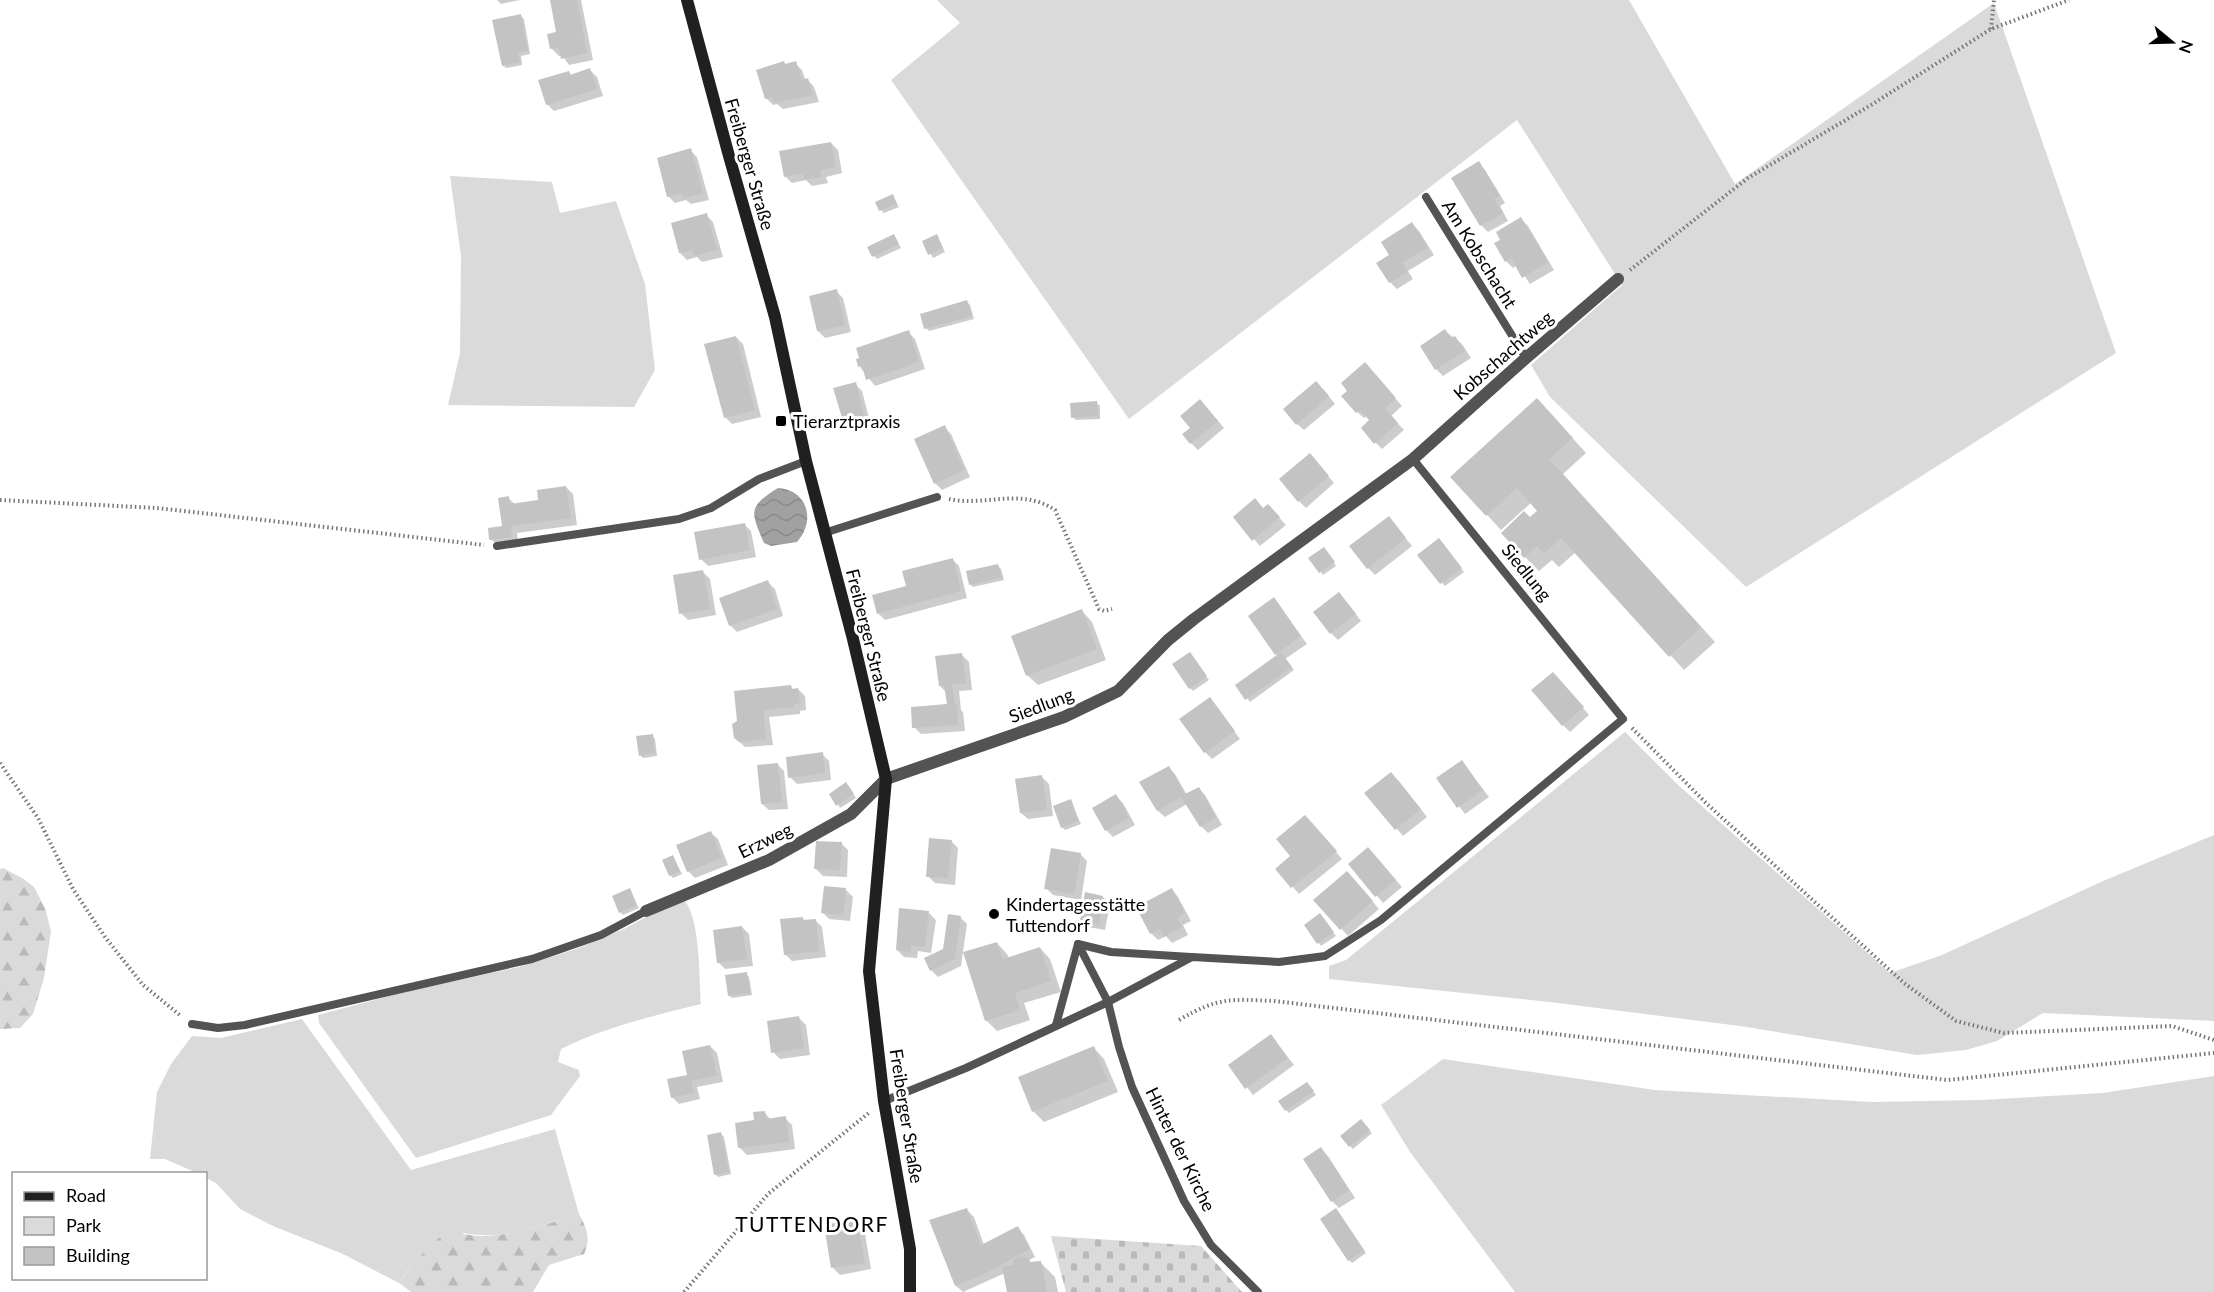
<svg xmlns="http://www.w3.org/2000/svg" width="2214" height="1292" font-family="Lato,sans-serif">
<defs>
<pattern id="forest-firs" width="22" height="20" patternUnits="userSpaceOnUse" patternTransform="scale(1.5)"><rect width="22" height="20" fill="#dadada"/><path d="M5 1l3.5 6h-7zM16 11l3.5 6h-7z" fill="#b9b9b9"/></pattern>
<pattern id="cemetery-stones" width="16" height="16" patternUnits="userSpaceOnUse" patternTransform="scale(1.5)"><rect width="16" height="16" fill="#dadada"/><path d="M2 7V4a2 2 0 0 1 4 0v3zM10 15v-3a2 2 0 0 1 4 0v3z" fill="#b9b9b9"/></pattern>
<pattern id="water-waves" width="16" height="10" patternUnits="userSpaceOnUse" patternTransform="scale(1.5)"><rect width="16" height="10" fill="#a1a1a1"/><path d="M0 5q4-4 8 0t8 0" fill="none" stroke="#898989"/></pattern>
</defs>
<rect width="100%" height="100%" fill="#fff"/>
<g fill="#dadada">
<polygon points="937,0 1629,0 1735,184 1994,3 2116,353 1746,587 1550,397 1531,365 1622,285 1517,120 1129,419 891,80 960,23"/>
<polygon points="450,176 552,182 560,213 616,201 645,284 655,370 634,407 448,405 460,353 461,256"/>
<polygon points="1625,732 1677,784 1890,973 1942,955 2103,881 2214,835 2214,1021 2043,1013 1997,1041 1966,1050 1917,1055 1740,1026 1550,1002 1329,979 1329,966 1346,960"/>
<path d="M681,898c20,12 18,82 20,106 -48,12 -96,23 -140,45l-3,13 21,8 1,6 -29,39 -135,43 -97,-135 -1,-8 94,-25 107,-23 57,-18 48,-20z"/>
<path d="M302,1019l109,151 144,-41 24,85c-37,12 -76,27 -115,19l-55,36 -10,14 -56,-29 -70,-28 -33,-17 -24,-26 -10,-5v-4l-9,-1 -32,-14h-15l7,-67 14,-28 21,-28 29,2z"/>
<polygon points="1443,1059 1655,1090 1872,1102 1981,1100 2103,1093 2214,1076 2214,1292 1515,1292 1410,1152 1381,1105"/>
</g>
<g fill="url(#forest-firs)">
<polygon points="3,868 22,878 34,887 45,908 51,931 44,978 33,1014 20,1028 0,1029 0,869"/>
<path d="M579,1214c8,15 12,24 5,40l-35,11 -16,27h-122l-12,-9c7,-10 34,-44 44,-47 14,-6 27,1 41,0 33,-1 64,-12 95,-22z"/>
</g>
<polygon fill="url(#cemetery-stones)" points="1051,1236 1201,1246 1242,1292 1066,1292"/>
<path fill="url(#water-waves)" d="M778,488c30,2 38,33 19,54l-26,4 -7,-3c-13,-31 -17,-36 14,-55z"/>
<g fill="#0003">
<polygon points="497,0 520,0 501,4"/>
<polygon points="551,0 581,0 593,60 569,65 562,55 559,56 552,49 558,33"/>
<polygon points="521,16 524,19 530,54 521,56 522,65 506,68 503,65"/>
<polygon points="795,63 802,70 806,81 808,80 814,87 819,102 783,109 777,104 773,105 766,98 786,66"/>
<polygon points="590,70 597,77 603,96 554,111 547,104 569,72 572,76"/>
<polygon points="831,143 838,150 842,173 826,177 828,183 812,186 806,180 792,183 785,176"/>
<polygon points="690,150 697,157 709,200 691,204 686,200 675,203 668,196"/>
<polygon points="1478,163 1485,170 1505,203 1500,206 1508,221 1488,232 1482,226 1453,178"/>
<polygon points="892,196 899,207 884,213 881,210"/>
<polygon points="706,215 713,222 723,257 702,262 697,257 687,260 680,253"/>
<polygon points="1521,219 1528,226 1554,270 1530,284 1517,265 1513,268 1506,261 1502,240"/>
<polygon points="1412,224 1419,231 1434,255 1408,271 1413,279 1397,289 1390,282 1378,263 1391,256"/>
<polygon points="894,236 901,248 877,259 874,256"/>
<polygon points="937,236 945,252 933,258 924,242"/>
<polygon points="836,291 843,298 851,332 825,338 818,331"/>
<polygon points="967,302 970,305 974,319 929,331 926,328"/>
<polygon points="1445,331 1462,344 1471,358 1443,376 1436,369"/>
<polygon points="908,332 915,339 925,369 875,386 860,367"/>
<polygon points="736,337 743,344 761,417 732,424 725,417"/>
<polygon points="1371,371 1402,406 1391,416 1404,430 1382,449 1376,443 1372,421 1367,416 1364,418 1357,412"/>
<polygon points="855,384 862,391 870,422 851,427 844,420"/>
<polygon points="1323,389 1335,404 1304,430 1297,424"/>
<polygon points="1097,403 1100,406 1100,419 1076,420 1073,417"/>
<polygon points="1207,408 1224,428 1198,450 1191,443 1192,428"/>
<polygon points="1551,414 1586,453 1563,474 1715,642 1684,670 1576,552 1559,567 1552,560 1539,571 1525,557 1530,519 1539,511 1532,502 1501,530 1452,477"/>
<polygon points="944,427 951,434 970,477 942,490 935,483"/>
<polygon points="1316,462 1334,483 1306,508 1299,501"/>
<polygon points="566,487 573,494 577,525 517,533 518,543 498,546 491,539 503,527 508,498 516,505 540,502"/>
<polygon points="1264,510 1275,513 1286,525 1260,546 1235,517"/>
<polygon points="1389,518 1412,546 1375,575 1368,568"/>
<polygon points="744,524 751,531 756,557 708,566 701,559"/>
<polygon points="1442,543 1464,572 1445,586 1419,556"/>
<polygon points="1326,552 1336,566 1323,575 1310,558"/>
<polygon points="952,559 959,566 967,598 885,620 878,613"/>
<polygon points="998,566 1001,569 1004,580 973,587 970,584"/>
<polygon points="703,572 710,579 716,615 688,620 681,613"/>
<polygon points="768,582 775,589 783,616 737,632 730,625"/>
<polygon points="1274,599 1307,644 1285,659 1294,670 1250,702 1237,685 1278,656 1276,654"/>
<polygon points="1346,601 1361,621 1338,640 1331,633"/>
<polygon points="1082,611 1092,622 1106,660 1038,685 1027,675"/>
<polygon points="962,655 969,662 972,690 959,691 961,710 963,712 965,731 921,734 914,727 949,706 947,693 940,686"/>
<polygon points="1192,657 1209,680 1193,691 1190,688"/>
<polygon points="1560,681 1589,715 1570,732 1563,725"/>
<polygon points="791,687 794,690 798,689 805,696 806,710 800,711 800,714 769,717 773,745 745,747 735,738 739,721"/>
<polygon points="1210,699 1240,739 1212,759 1205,752"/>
<polygon points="652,735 655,739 657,756 643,758 640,755"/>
<polygon points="822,754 829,761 831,780 797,784 790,777"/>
<polygon points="1462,762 1489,797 1465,814 1438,779"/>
<polygon points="777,764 784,771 788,809 769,810 762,804"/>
<polygon points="1168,767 1175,774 1187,795 1198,788 1205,795 1222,825 1208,833 1201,826 1187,804 1165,817 1158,811 1141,783"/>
<polygon points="1042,777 1049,784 1053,816 1028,819 1021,813"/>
<polygon points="1398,780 1427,817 1403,836 1366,793"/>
<polygon points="849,787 856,798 840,808 838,805"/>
<polygon points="1116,796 1123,803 1135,825 1113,837 1106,830"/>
<polygon points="1070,801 1081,824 1065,830 1062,827"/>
<polygon points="1312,823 1342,859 1299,894 1277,869 1292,856"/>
<polygon points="711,833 718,839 728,865 695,878 688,871"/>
<polygon points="951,841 958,848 955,885 935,883 928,876"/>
<polygon points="841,843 848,850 847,877 823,876 816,869"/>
<polygon points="1080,854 1087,861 1081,900 1053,895 1046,888"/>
<polygon points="1375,856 1402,887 1383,903 1350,864"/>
<polygon points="673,857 682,874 673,878 670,875"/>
<polygon points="1354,880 1379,909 1348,936 1316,901"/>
<polygon points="629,890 639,908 623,915 620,912"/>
<polygon points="846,890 853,897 850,921 829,919 822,912"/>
<polygon points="1172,890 1178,897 1191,921 1183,925 1188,935 1172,943 1166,936 1158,940 1151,933"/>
<polygon points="1103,897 1110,904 1105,930 1088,927 1081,920"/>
<polygon points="929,913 936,920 931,953 918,951 917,958 904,957 897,950"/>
<polygon points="960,917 967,924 961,966 938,977 931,970 945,950"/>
<polygon points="802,918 806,921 815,920 822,927 826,957 792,961 785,954"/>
<polygon points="1323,918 1336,936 1321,946 1306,925"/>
<polygon points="742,927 749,934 753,966 725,969 718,962"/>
<polygon points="997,943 1007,954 1009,958 1040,948 1050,959 1061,992 1024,1003 1030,1020 997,1031 986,1020"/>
<polygon points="746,974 749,977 752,995 732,998 729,995"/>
<polygon points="799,1018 806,1025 810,1055 780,1059 773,1052"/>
<polygon points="1271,1036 1294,1065 1253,1095 1230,1065"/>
<polygon points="710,1046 717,1053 723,1082 697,1087 700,1099 679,1104 672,1097"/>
<polygon points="1094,1048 1104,1059 1118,1092 1044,1122 1033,1111"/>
<polygon points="1310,1087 1316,1095 1289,1113 1286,1110"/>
<polygon points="765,1113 771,1120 785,1118 792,1125 795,1149 747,1155 740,1148 756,1122"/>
<polygon points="1364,1124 1372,1133 1353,1149 1350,1146"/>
<polygon points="721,1134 724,1137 731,1174 718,1177 715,1174"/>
<polygon points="1321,1149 1328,1156 1355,1198 1339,1208 1332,1201"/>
<polygon points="967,1210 974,1217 984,1245 1017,1228 1024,1235 1035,1257 1029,1260 1032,1264 1040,1262 1055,1277 1058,1292 1009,1292 1005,1273 963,1292 956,1286 931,1221"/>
<polygon points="1339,1213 1366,1253 1352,1263 1349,1260"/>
<polygon points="857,1221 864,1228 871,1269 840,1275 833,1268"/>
</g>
<g fill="#c3c3c3">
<polygon points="550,0 577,0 587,53 561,59 559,48 550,49 547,34 556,32"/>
<polygon points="521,14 528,51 518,53 520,62 502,66 492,20"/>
<polygon points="784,61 785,64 796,61 802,80 808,78 813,95 774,103 772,97 765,99 756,70"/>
<polygon points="590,68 597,89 546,105 538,80 569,71 570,75"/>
<polygon points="831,142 836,167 820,170 821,177 804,180 803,173 784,177 779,151"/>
<polygon points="691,148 703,193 683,198 682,193 667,197 657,158"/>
<polygon points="1479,161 1500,196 1494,199 1503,213 1480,226 1451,178"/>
<polygon points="893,194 897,204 879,211 875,202"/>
<polygon points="707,213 717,250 694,256 692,250 679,253 671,223"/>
<polygon points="1521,217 1548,262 1522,278 1511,258 1505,262 1494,243 1500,240 1496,232"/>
<polygon points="1412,222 1428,247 1402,263 1408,272 1389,283 1376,263 1389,255 1381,242"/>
<polygon points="894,234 899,244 872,257 867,247"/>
<polygon points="937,234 943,248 928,255 922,241"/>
<polygon points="837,289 845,325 817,331 809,296"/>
<polygon points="967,300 972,316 924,329 920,314"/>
<polygon points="1445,329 1451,338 1455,336 1465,351 1435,370 1420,346"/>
<polygon points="909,330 919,362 866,380 862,366 858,367 856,359 859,358 856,348"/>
<polygon points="736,336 755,410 724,418 704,344"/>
<polygon points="1365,362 1396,398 1385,408 1398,423 1374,444 1361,428 1369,420 1360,410 1356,413 1341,396 1347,391 1341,383"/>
<polygon points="1316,381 1329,396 1296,425 1283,409"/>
<polygon points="856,382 864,416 843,421 833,388"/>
<polygon points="1537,398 1573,438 1549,459 1701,627 1669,657 1561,538 1544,554 1537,546 1524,558 1501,533 1524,511 1530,517 1537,511 1517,488 1486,516 1450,477"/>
<polygon points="1200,399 1218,421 1190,444 1182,434 1190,428 1180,416"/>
<polygon points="1097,401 1098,416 1071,418 1070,403"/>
<polygon points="945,425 964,470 934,484 914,439"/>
<polygon points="1310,453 1329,476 1298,502 1279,479"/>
<polygon points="566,486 571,518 511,526 512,537 489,540 488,528 502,526 498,498 509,496 510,504 538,500 537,490"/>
<polygon points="1255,498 1263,508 1268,504 1280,517 1252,541 1233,517"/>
<polygon points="1389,516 1406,538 1367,569 1349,546"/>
<polygon points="745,523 750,550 699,560 694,532"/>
<polygon points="1439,538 1462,568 1440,584 1417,555"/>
<polygon points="1324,547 1335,562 1319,573 1308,558"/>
<polygon points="953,558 961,591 877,614 872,595 906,586 902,571"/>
<polygon points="998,564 1002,577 969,585 966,571"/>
<polygon points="703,570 710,609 679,614 673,575"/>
<polygon points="768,580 777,609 729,626 719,598"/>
<polygon points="1339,592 1356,614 1330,634 1313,612"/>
<polygon points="1274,597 1301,636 1275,655 1248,616"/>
<polygon points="1082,609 1097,649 1026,676 1011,636"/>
<polygon points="1190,652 1207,676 1189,689 1172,664"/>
<polygon points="1281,652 1292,667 1245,700 1235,685"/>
<polygon points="962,653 966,683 952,685 955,704 957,704 958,725 912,728 911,707 947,704 944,686 939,686 935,656"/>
<polygon points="1553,672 1584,707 1562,726 1531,690"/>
<polygon points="791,685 792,689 798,688 800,703 794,704 794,707 763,710 766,739 739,742 734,738 732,724 737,721 734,691"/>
<polygon points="1210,697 1235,731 1204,753 1179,719"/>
<polygon points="653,734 655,753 639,756 636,736"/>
<polygon points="823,752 825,773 788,778 786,757"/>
<polygon points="1462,760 1483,790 1457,808 1436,778"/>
<polygon points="778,763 782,802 761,804 757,765"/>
<polygon points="1169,766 1185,794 1199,787 1216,817 1200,827 1181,797 1157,811 1139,782"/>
<polygon points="1391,772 1421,809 1395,830 1364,793"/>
<polygon points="1042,775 1047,810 1020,813 1015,779"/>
<polygon points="846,782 854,794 836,806 829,794"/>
<polygon points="1116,794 1129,818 1105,831 1092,808"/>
<polygon points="1071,799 1079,821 1061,828 1053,806"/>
<polygon points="1305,815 1337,851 1291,888 1275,869 1290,856 1276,839"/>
<polygon points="711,831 722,858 687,872 676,845"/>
<polygon points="929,838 952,840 948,878 926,877"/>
<polygon points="816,841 842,842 840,870 814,869"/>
<polygon points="1368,847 1396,880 1375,897 1348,864"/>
<polygon points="1051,848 1081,853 1074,894 1044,889"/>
<polygon points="673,855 680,871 669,876 662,860"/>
<polygon points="1347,871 1373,901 1340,930 1313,900"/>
<polygon points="824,886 846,888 843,915 821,913"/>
<polygon points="630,888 637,905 619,913 612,896"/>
<polygon points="1172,888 1185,913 1177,918 1182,927 1164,937 1160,929 1150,934 1136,907"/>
<polygon points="1085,892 1103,896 1099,924 1080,921"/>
<polygon points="899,908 929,911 925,947 911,945 911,952 896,950"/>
<polygon points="1320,913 1334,932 1317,944 1304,925"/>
<polygon points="948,914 961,916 955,959 930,971 924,958 943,949"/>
<polygon points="803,917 803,920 816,919 819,951 784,955 780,919"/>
<polygon points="742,926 747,959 717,963 713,930"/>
<polygon points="997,942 1003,959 1040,947 1051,981 1015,993 1020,1010 985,1021 963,952"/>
<polygon points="747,972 750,993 728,996 725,975"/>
<polygon points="799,1016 804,1048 771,1053 767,1021"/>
<polygon points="1271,1034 1288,1058 1245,1089 1228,1065"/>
<polygon points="710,1045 717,1075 691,1081 694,1093 671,1098 667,1079 687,1075 682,1051"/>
<polygon points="1094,1046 1108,1081 1032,1112 1018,1077"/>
<polygon points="1307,1082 1314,1091 1285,1111 1278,1101"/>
<polygon points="765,1111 766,1119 786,1116 789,1142 738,1148 735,1123 754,1120 753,1112"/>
<polygon points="1361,1119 1370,1130 1349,1147 1340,1136"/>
<polygon points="721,1132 729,1172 714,1175 707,1135"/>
<polygon points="1321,1147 1349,1190 1331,1202 1303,1159"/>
<polygon points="967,1208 981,1245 1018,1226 1030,1249 986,1273 955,1286 929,1220"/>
<polygon points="1336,1208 1364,1250 1348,1261 1320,1219"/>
<polygon points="857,1219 865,1263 831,1268 824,1225"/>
<polygon points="1023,1256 1029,1259 1030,1262 1041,1261 1047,1292 1007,1292 1002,1267 1013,1265 1013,1261 1017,1257"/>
</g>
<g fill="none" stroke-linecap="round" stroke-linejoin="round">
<g stroke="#757575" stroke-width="4" stroke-dasharray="1.5 3" stroke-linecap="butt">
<polyline points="1991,29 1994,0"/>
<polyline points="1630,270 1748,178 1871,105 1991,29 2069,0"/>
<path d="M949,499c35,8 72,-12 106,11l44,99 5,2 8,-2"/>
<polyline points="0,500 157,508 484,545"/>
<polyline points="1632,728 1707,804 1904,983 1956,1021 2004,1033 2172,1026 2214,1040"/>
<polyline points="0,763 38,818 73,889 105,937 143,985 181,1016"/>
<path d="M1179,1020c40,-23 50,-21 95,-19l673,79 267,-27"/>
<polyline points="684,1292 768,1194 870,1112"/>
</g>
<g stroke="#535353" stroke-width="8">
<polyline points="1426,197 1526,358"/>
<polyline points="824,533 937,497"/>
<polyline points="497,546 679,519 711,508 759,479 806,461"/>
<polyline points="1078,944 1111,952 1191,957"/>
<polyline points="192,1024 218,1028 245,1025 532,959 601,935 646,911"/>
<polyline points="1056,1025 1078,944 1108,1002 1119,1047 1132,1087 1184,1201 1211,1245 1258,1292"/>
<polyline points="884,1101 966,1068 1108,1002 1192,957 1279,962 1325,956 1381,920 1623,719 1413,459"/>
</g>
<polyline stroke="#535353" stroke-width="12" points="646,911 769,860 851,814 886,779 1064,717 1118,691 1168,640 1194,619 1413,459 1526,358 1618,279"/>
<polyline stroke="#202020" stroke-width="12" points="687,0 729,156 775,317 806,461 853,639 886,779 869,971 884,1101 910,1249 910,1292"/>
</g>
<g fill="#000" stroke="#fff" stroke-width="2">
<rect x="775" y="415" width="12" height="12" rx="3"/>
<circle cx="994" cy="914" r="6"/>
</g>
<g text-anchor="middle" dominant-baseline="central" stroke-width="6" stroke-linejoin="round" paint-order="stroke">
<g font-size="18" fill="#000" stroke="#fff">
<text transform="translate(750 164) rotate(74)">Freiberger Straße</text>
<text transform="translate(1480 254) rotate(58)">Am Kobschacht</text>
<text transform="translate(1503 355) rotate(-41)">Kobschachtweg</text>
<text transform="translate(1527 572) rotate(51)">Siedlung</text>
<text transform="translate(869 635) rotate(76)">Freiberger Straße</text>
<text transform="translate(1041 705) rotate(-21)">Siedlung</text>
<text transform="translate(765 840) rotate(-26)">Erzweg</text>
<text transform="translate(907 1116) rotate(81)">Freiberger Straße</text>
<text transform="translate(1181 1149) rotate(64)">Hinter der Kirche</text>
</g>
<g font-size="18" fill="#000" stroke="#fff" text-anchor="start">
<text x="793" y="421">Tierarztpraxis</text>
<text x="1006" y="904">Kindertagesstätte<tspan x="1006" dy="21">Tuttendorf</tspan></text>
</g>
<g font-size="21" letter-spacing="1.5" fill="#000" stroke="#fff">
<text x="812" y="1223">TUTTENDORF</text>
</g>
</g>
<rect x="12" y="1172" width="195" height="108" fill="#ffffff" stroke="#999999" stroke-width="1.5"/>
<rect x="24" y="1192" width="30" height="9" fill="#202020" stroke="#999999" stroke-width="1.5"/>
<text x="66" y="1202" font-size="18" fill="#000000">Road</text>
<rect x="24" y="1217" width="30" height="18" fill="#dadada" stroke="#999999" stroke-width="1.5"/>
<text x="66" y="1232" font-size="18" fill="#000000">Park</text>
<rect x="24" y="1247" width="30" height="18" fill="#c3c3c3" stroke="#999999" stroke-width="1.5"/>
<text x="66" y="1262" font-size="18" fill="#000000">Building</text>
<g transform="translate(2172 42) rotate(109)" stroke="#ffffff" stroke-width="4.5" paint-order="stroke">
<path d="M0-4.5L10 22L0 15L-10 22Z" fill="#000000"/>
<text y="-9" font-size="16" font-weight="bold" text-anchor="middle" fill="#000000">N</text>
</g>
</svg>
